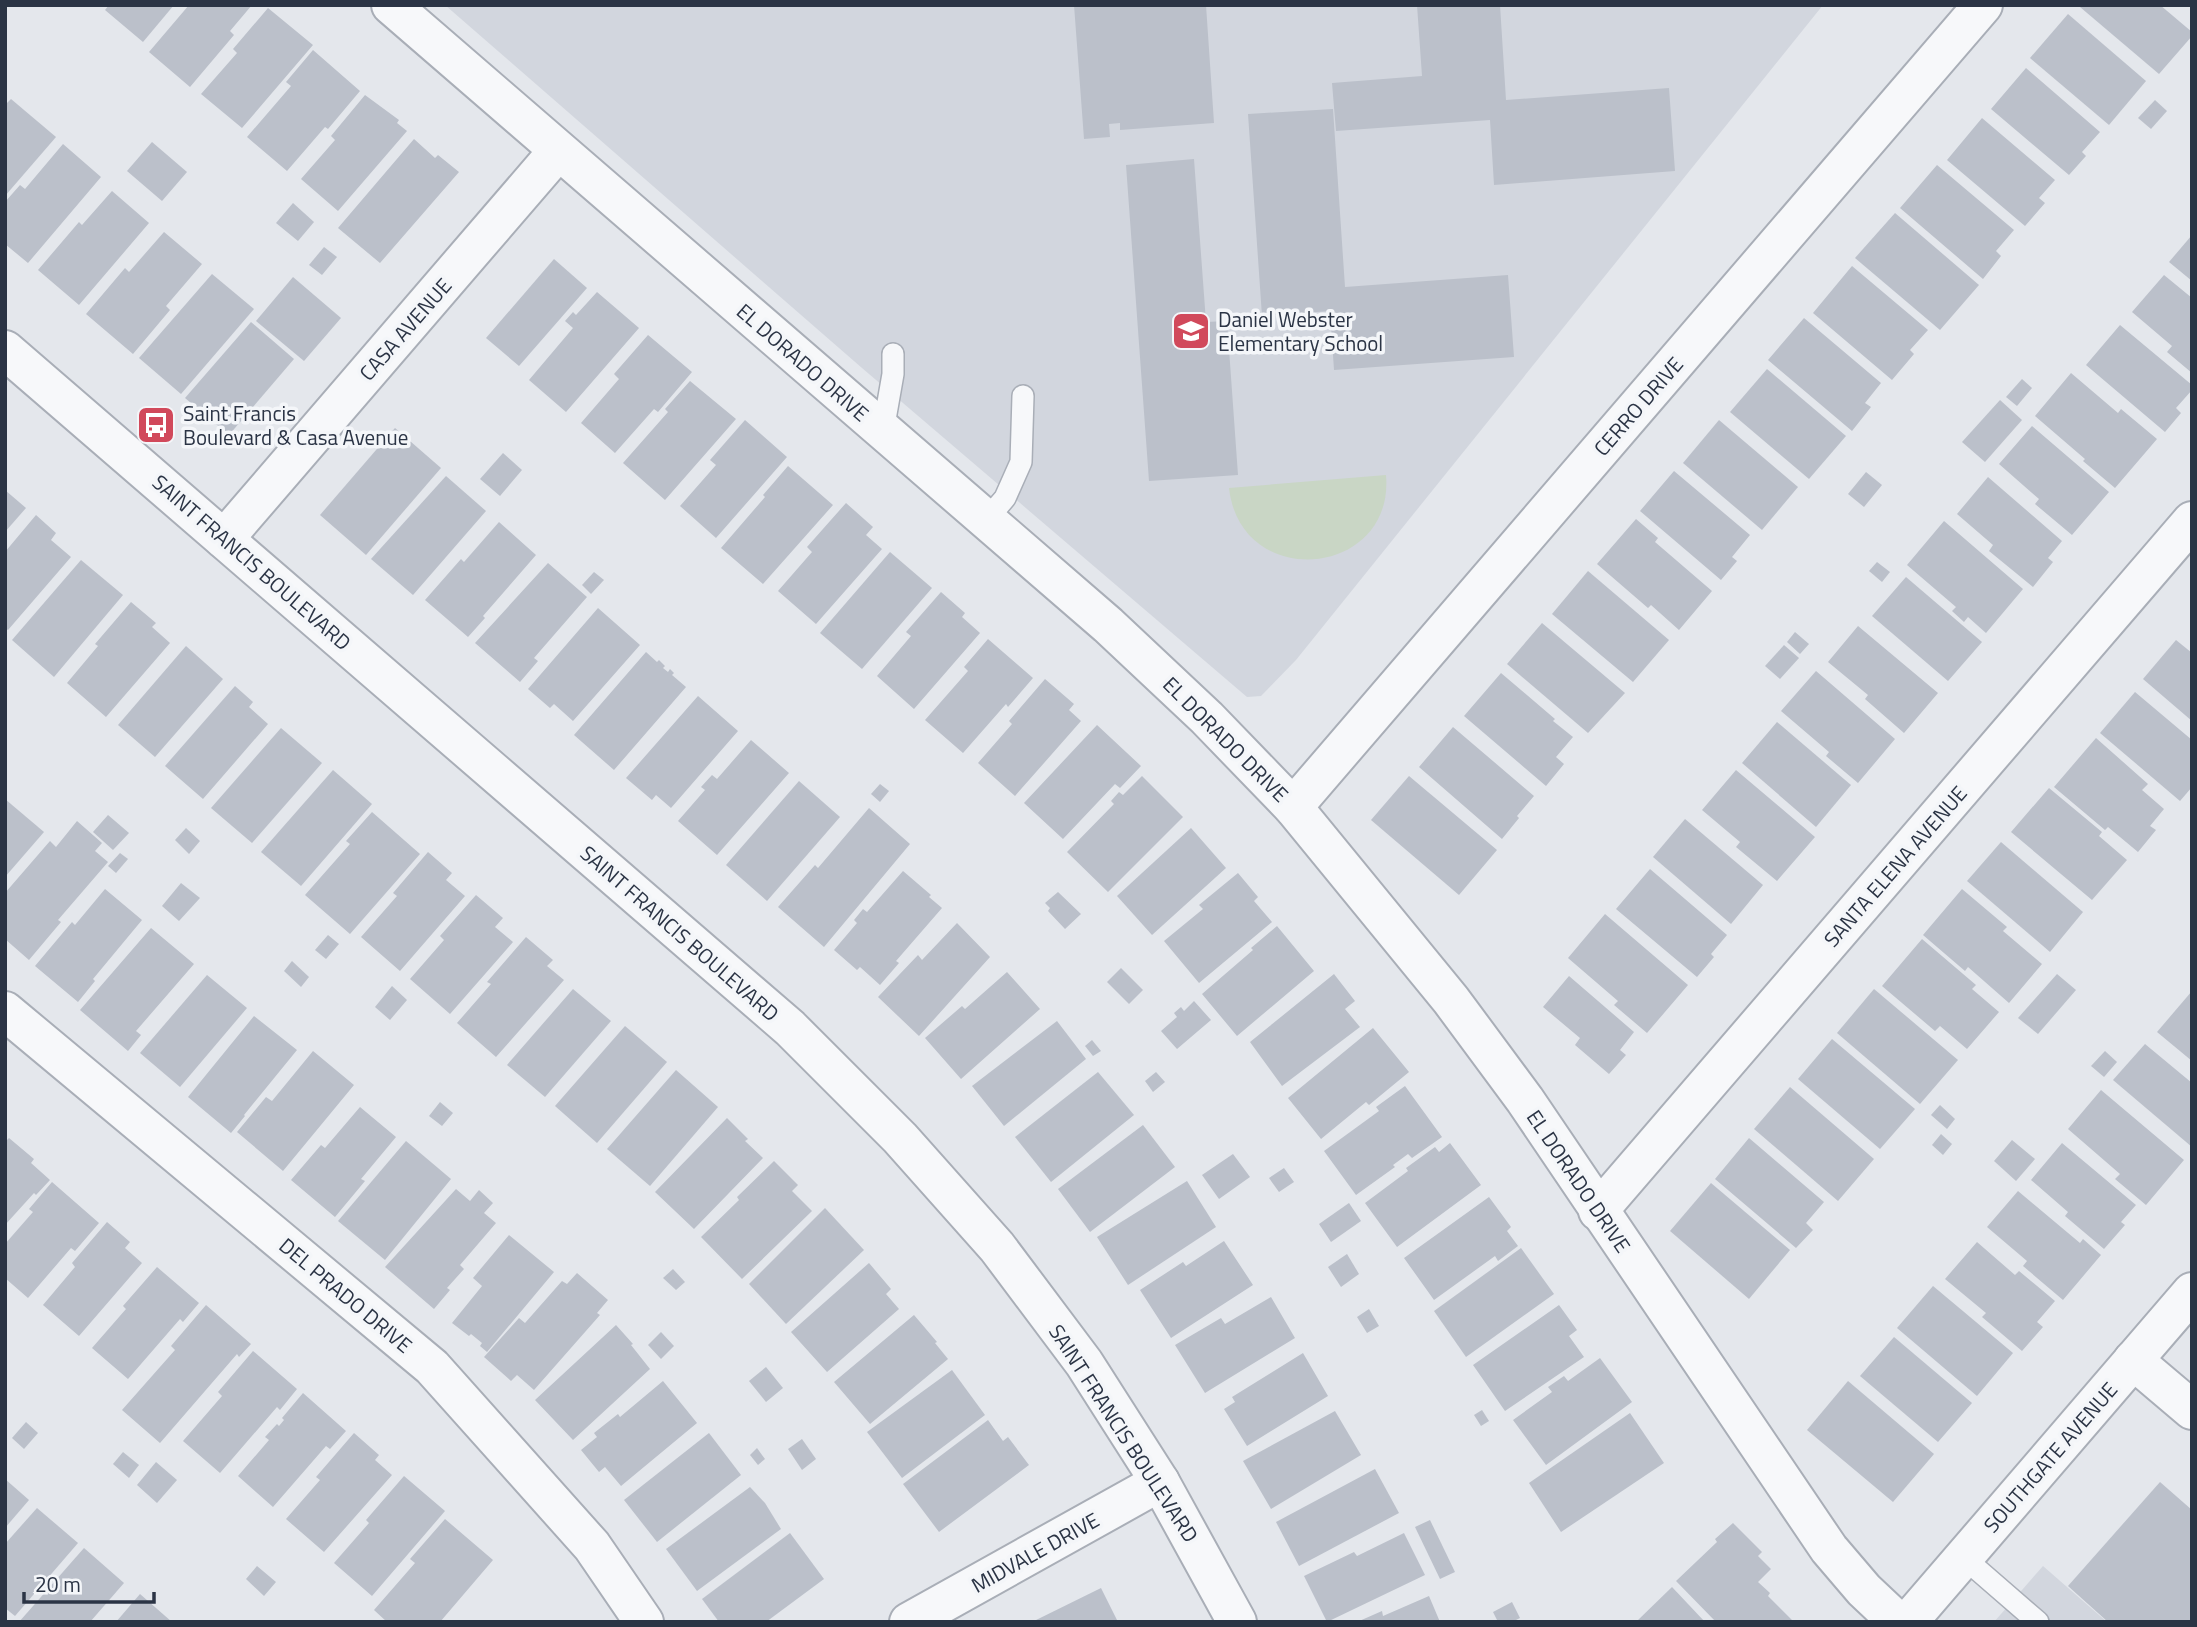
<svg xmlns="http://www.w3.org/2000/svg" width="2197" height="1627" font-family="'Titillium Web',sans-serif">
<rect width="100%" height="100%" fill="#e4e7ec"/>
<g fill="#d2d6de">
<polygon points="445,5 1823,5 1296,660 1261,696 1247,697 862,368"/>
<polygon points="2043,1566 2107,1622 1994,1622"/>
</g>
<path fill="#c9d6c5" d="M1386,475c9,102 -145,118 -157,13z"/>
<g fill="#bbc0ca">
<polygon points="109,5 174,5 143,42 105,10"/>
<polygon points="189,5 252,5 230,31 234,35 190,87 149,52"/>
<polygon points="1074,5 1206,5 1214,123 1120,130 1120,123 1109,124 1110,137 1084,139"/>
<polygon points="1417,5 1500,5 1506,100 1669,88 1675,171 1494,185 1490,120 1336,131 1332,83 1422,76"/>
<polygon points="2081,5 2160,5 2192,32 2192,36 2159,74 2080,7"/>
<polygon points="268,8 313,45 242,128 201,94 237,53 233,49"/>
<polygon points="2068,14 2146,81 2109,125 2030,58"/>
<polygon points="313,50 360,91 328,129 325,127 287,171 247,137 291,86 286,82"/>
<polygon points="2026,68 2100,132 2082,152 2086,156 2069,175 1991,109"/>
<polygon points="365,95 399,120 397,123 407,131 338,211 301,179 335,140 331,136"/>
<polygon points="11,99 56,137 5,196 5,105"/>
<polygon points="2155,100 2167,111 2151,129 2138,118"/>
<polygon points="1333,109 1345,287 1508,275 1514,357 1334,370 1330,311 1262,316 1248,114"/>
<polygon points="1982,118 2055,180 2039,198 2045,203 2025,226 1947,160"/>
<polygon points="414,139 435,158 438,155 459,172 380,263 338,228"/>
<polygon points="152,142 187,172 162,201 127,171"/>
<polygon points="63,144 101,177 28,263 5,244 5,202 20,185 25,189"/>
<polygon points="1194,159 1206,322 1227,321 1238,475 1149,481 1126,165"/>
<polygon points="1937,165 2014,230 1996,251 2001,256 1983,279 1900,208"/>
<polygon points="112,191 149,223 79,305 38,270 79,222 82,225"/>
<polygon points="293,203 314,222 298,241 276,223"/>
<polygon points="1895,213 1979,285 1940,330 1855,258"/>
<polygon points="164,232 202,264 166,306 170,310 133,354 86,314 125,268 129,272"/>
<polygon points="2192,235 2192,281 2169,262"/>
<polygon points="324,247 337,257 322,275 309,265"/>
<polygon points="554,259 587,288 519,366 486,338"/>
<polygon points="1852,266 1928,330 1910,350 1914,354 1892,380 1813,313"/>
<polygon points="212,274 254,309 181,394 139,358"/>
<polygon points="2164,275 2192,298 2192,373 2167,352 2172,346 2132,312"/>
<polygon points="293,277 341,318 304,361 256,321"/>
<polygon points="597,292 639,328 566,412 529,380 573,328 565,321 573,312 576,315"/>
<polygon points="1804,318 1881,383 1865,403 1871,407 1852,431 1768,360"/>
<polygon points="251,322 294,359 229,435 185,398"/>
<polygon points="2120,325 2192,385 2192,390 2176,408 2181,413 2165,432 2086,365"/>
<polygon points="648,335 692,372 658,412 654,409 615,453 581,423 619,379 614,374"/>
<polygon points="1767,369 1846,436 1809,479 1730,412"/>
<polygon points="2071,373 2118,413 2121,409 2157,439 2115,488 2083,461 2085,459 2035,416"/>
<polygon points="2022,379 2032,388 2017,406 2006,397"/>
<polygon points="690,381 736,419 665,500 623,463 668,412 665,409"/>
<polygon points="2000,400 2022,420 1985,462 1962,442"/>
<polygon points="745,420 787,457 716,538 680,506 716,465 710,460"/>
<polygon points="1719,420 1798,487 1762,530 1683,463"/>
<polygon points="2032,426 2109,492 2072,535 2035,504 2039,499 1999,464"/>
<polygon points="395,428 441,468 366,555 320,515"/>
<polygon points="503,453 522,470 500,496 480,479"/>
<polygon points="788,466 833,505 763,584 721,548 765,497 763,495"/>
<polygon points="1674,471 1750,535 1732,557 1737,561 1721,580 1640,511"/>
<polygon points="1866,472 1882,485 1864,507 1848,494"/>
<polygon points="446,476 486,511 413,595 371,559"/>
<polygon points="1988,477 2062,541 2048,558 2053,562 2033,587 1989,551 1993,545 1957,514"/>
<polygon points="5,490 26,508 5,532"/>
<polygon points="846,503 873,527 866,535 882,549 816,624 778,591 812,552 807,547"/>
<polygon points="36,515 56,533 51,540 71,557 8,630 5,628 5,552"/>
<polygon points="1636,519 1658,538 1655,542 1712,591 1679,630 1651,605 1648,608 1597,564"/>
<polygon points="1944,521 2023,589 1986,633 1968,617 1964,622 1952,611 1956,607 1907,565"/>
<polygon points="499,522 536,555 483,616 485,618 468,637 425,600 461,559 464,562"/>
<polygon points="890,552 932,588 862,669 820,633"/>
<polygon points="81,560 123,595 54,677 12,640"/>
<polygon points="1877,562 1890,572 1882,582 1869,571"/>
<polygon points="548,563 587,597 534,658 538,661 520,682 475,643"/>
<polygon points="1588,571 1669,640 1633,682 1552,614"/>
<polygon points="594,572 604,580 591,594 582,585"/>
<polygon points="1906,577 1982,642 1948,681 1872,616"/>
<polygon points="941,592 965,613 962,617 980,633 914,709 877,676 911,636 906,632"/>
<polygon points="131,602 156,623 152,627 170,643 106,717 67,683 98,646 95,644"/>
<polygon points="598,608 640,645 573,721 554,704 550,708 528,689"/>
<polygon points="1542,623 1625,693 1588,733 1507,664"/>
<polygon points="1858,626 1938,693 1904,733 1865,699 1868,695 1828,662"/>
<polygon points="1795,632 1809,644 1800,654 1787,642"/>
<polygon points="988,639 1033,678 1008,707 1006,704 963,753 925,720 968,671 964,667"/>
<polygon points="2176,640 2192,653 2192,721 2143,679"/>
<polygon points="1784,645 1799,658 1780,679 1765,666"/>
<polygon points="186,646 223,679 155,757 118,725"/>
<polygon points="646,652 657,662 659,660 665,666 663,668 668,672 670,669 674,673 672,675 686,687 614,770 574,735"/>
<polygon points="1816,671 1895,739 1858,783 1826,756 1829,752 1781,711"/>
<polygon points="1501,673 1555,719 1553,721 1573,737 1556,757 1564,764 1546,786 1464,716"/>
<polygon points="1045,679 1074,704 1069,710 1081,721 1015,796 978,763 1012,724 1009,721"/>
<polygon points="235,686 253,702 249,707 268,724 203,799 165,766"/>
<polygon points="2135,692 2192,740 2192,787 2180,801 2100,733"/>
<polygon points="698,696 738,731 671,808 656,795 652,800 626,778"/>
<polygon points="1777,722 1851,785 1816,827 1742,763"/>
<polygon points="1097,725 1141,766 1120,788 1115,784 1063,839 1024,803"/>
<polygon points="1453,727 1534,796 1517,816 1519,818 1502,839 1419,767"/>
<polygon points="281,728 322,763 252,843 211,808"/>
<polygon points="2096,738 2148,784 2142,790 2164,809 2150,826 2156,830 2138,852 2108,827 2105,830 2054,787"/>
<polygon points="751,740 789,773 717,855 678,821 705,790 701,787 712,775 717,779"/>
<polygon points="333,770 372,804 301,886 261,852"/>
<polygon points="1736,770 1815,837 1777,881 1736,847 1740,842 1702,810"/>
<polygon points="1142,776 1183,817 1108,892 1067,852 1114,804 1111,801 1119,792 1123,795"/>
<polygon points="1409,776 1497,850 1459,895 1371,820"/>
<polygon points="799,781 840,817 767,901 726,865"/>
<polygon points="880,784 889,791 880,802 871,794"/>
<polygon points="2049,788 2102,832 2099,836 2127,860 2092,900 2011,832"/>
<polygon points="5,799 44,832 5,877"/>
<polygon points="869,808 910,844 824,947 778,907 815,865 818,868"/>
<polygon points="372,812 420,854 350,934 305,895 350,844 346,841"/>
<polygon points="108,815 129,833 113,850 93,832"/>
<polygon points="1685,819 1763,885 1731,924 1653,857"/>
<polygon points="77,821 102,843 95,851 108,862 58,920 61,922 29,960 5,939 5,893 50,841 56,847"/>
<polygon points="186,828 200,841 189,854 175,840"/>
<polygon points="1191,828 1226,868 1152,935 1117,896"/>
<polygon points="2001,842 2083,912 2050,952 1967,881"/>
<polygon points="428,852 452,873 446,880 465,896 400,971 361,937 397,896 393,893"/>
<polygon points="120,853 128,859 116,873 108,866"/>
<polygon points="1650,869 1727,935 1711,954 1714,957 1697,977 1616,909"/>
<polygon points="903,871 931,895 929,897 942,908 896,961 899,963 880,985 860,967 857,970 834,950 857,923 854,920 863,909 867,912"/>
<polygon points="1238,873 1258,897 1254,901 1272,922 1199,983 1164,941 1203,909 1199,905"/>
<polygon points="181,883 200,898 179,921 162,906"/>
<polygon points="105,889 142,920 93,979 95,981 78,1002 35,966 72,922 75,925"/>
<polygon points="1962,889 2007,927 2003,931 2042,964 2009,1003 1968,967 1965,971 1923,935"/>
<polygon points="1058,892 1081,914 1065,929 1048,911 1050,908 1045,903"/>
<polygon points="476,895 503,918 495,927 513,942 450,1014 410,979 444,940 440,936"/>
<polygon points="1605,914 1688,985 1647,1033 1614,1005 1618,1001 1568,958"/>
<polygon points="957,923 990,957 919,1036 878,997 918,955 922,960"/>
<polygon points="1277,926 1314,971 1237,1036 1202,994 1253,950 1251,948"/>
<polygon points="151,928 194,964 136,1031 141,1035 128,1051 80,1010"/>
<polygon points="328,935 339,944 326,959 315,950"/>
<polygon points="526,937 553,960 547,966 564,980 496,1057 457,1023 491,984 487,982"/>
<polygon points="1922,939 1976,985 1972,989 1999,1012 1967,1049 1940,1026 1935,1031 1882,986"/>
<polygon points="292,961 309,977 301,987 284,971"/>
<polygon points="1121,968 1143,990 1129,1004 1107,982"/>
<polygon points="1007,972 1040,1009 961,1079 925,1038 962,1006 965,1009"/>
<polygon points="1334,974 1355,1001 1345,1009 1360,1027 1282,1086 1250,1042"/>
<polygon points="2057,974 2076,990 2038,1034 2018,1018"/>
<polygon points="207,975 247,1008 180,1087 140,1053"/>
<polygon points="1569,976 1634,1032 1620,1050 1626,1055 1609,1074 1575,1045 1580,1038 1543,1007"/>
<polygon points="392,986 407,1000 390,1020 375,1007"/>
<polygon points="573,989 611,1021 545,1097 507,1065"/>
<polygon points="1874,989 1958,1060 1920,1104 1837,1033"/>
<polygon points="2192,991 2192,1061 2157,1032"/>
<polygon points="1194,1001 1211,1020 1177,1049 1161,1031 1177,1017 1174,1013 1181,1007 1184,1011"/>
<polygon points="254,1016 297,1050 244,1115 245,1116 231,1133 188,1097"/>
<polygon points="1057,1021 1086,1059 1004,1126 972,1086"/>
<polygon points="625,1026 667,1062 597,1143 555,1106"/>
<polygon points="1373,1028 1409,1072 1369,1105 1366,1102 1321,1139 1288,1098"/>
<polygon points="1832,1039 1915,1109 1880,1149 1798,1079"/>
<polygon points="1092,1040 1101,1051 1093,1056 1085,1046"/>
<polygon points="2145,1044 2192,1083 2192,1147 2113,1080"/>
<polygon points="313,1051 354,1085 283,1171 237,1132 266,1097 272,1101"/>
<polygon points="2105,1051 2117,1062 2104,1077 2091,1066"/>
<polygon points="676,1070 718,1107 650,1186 607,1149"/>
<polygon points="1098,1072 1134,1115 1051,1182 1015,1137"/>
<polygon points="1156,1072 1165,1082 1153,1092 1145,1081"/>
<polygon points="1405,1086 1442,1137 1412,1158 1408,1154 1393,1165 1395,1167 1356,1195 1324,1151 1379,1111 1376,1107"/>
<polygon points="1790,1087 1874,1159 1838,1201 1754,1129"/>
<polygon points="2101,1090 2184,1160 2146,1205 2115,1179 2120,1174 2068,1129"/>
<polygon points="440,1102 453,1113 442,1126 429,1116"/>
<polygon points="1940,1105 1955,1119 1947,1129 1931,1115"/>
<polygon points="360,1107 396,1137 361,1179 365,1181 335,1217 291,1180 321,1145 325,1148"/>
<polygon points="727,1118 748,1139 745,1141 763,1158 694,1229 655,1192"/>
<polygon points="1143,1125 1175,1167 1090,1232 1058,1189"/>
<polygon points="1941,1134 1952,1144 1943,1155 1932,1145"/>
<polygon points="9,1138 34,1159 31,1163 50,1180 36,1195 34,1193 5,1225 5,1142"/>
<polygon points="1749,1138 1824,1202 1806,1223 1813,1230 1796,1248 1715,1179"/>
<polygon points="2012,1140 2035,1159 2016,1181 1994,1161"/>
<polygon points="406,1141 451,1179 385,1260 338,1221"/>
<polygon points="1450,1143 1481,1185 1397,1247 1365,1203 1408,1171 1406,1168 1435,1147 1439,1152"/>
<polygon points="2062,1143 2136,1205 2121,1222 2125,1225 2104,1249 2065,1216 2068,1212 2031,1180"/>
<polygon points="1233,1154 1250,1177 1219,1199 1202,1175"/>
<polygon points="774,1161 798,1185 792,1191 812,1211 742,1279 701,1237 739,1200 737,1197"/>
<polygon points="1284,1168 1294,1182 1279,1192 1269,1178"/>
<polygon points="1187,1181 1216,1227 1128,1285 1097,1237"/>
<polygon points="52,1182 99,1223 75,1251 71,1248 28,1298 5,1278 5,1244 33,1212 29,1209"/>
<polygon points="1711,1183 1790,1250 1749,1299 1670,1231"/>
<polygon points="456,1189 470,1201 479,1190 493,1203 484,1213 496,1223 460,1265 464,1269 447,1288 450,1290 434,1309 385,1267"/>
<polygon points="2018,1191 2080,1243 2083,1239 2101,1255 2063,1300 2023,1266 2027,1261 1987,1227"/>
<polygon points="1489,1197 1511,1227 1507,1231 1518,1246 1498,1261 1495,1256 1434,1300 1404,1258"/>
<polygon points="1349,1203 1361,1221 1331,1242 1319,1224"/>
<polygon points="825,1208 864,1250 786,1324 749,1284"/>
<polygon points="107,1222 130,1242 125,1248 142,1263 79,1336 43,1305 75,1267 72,1263"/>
<polygon points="509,1235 554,1272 487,1352 480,1346 482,1343 471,1334 469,1336 452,1323 482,1286 473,1278"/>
<polygon points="1224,1241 1253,1285 1171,1338 1140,1290 1183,1262 1186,1266"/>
<polygon points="1977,1242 2015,1275 2019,1271 2055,1301 2037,1322 2043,1327 2022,1351 1982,1317 1986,1313 1945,1279"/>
<polygon points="1521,1248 1554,1294 1466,1357 1434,1311"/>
<polygon points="1347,1254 1359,1274 1341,1287 1328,1267"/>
<polygon points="869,1263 891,1289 886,1294 899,1309 827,1372 791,1332"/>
<polygon points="157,1267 199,1303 183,1322 180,1319 128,1379 92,1348 126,1309 123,1306"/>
<polygon points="673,1269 685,1282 676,1290 663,1278"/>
<polygon points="577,1273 608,1300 597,1313 600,1315 534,1390 517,1375 511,1381 484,1357 519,1318 525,1323 562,1281 567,1284"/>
<polygon points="1933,1286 2013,1353 1977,1396 1897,1328"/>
<polygon points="1271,1297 1295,1338 1205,1393 1175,1345 1221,1318 1225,1324"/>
<polygon points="206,1305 251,1344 239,1357 237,1354 160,1443 122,1410 175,1350 171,1346"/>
<polygon points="1559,1305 1577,1330 1569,1336 1584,1357 1505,1411 1473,1365"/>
<polygon points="1369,1309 1379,1326 1367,1333 1357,1317"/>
<polygon points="914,1315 937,1342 935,1343 948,1359 870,1424 834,1382"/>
<polygon points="616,1325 633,1344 631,1345 650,1369 573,1440 535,1400"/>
<polygon points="661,1332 674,1346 661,1359 648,1345"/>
<polygon points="1894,1337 1972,1403 1938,1442 1860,1376"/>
<polygon points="253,1351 297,1389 280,1410 277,1407 220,1473 183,1441 222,1396 218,1392"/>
<polygon points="1303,1353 1328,1396 1247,1446 1224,1409 1235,1402 1232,1397"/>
<polygon points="1600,1358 1632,1402 1546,1465 1513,1420 1552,1392 1548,1387 1564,1376 1568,1381"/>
<polygon points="766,1367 783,1388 766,1402 749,1381"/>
<polygon points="952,1370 985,1415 902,1478 867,1432"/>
<polygon points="663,1381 697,1423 621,1486 605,1467 599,1472 581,1450 597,1437 594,1433 618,1414 620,1417"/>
<polygon points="1848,1381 1934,1454 1893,1502 1807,1430"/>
<polygon points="303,1393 346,1431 330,1449 326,1446 273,1507 238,1476 269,1440 265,1437 277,1424 279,1426 284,1420 282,1418"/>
<polygon points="1482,1410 1489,1421 1481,1426 1474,1415"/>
<polygon points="1335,1411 1361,1455 1271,1509 1243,1461"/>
<polygon points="1630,1413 1664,1463 1561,1532 1529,1483"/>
<polygon points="988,1420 1003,1441 1008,1437 1029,1465 939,1532 903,1484"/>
<polygon points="26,1422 38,1433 24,1449 12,1438"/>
<polygon points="354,1433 379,1455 375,1460 392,1475 324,1552 286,1519 320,1480 316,1477"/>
<polygon points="709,1433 741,1475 657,1542 624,1500"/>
<polygon points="802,1439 816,1459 802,1470 788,1449"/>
<polygon points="757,1448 765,1459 758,1465 750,1455"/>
<polygon points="123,1452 139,1465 129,1478 113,1464"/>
<polygon points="156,1462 177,1480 157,1503 137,1485"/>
<polygon points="1375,1469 1399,1513 1299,1566 1276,1522"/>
<polygon points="404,1476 445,1511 372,1596 334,1563 369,1523 366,1520"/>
<polygon points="5,1479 29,1500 5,1528"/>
<polygon points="2160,1482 2192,1510 2192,1622 2108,1622 2068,1586"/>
<polygon points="750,1487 765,1503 781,1529 697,1591 666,1549"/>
<polygon points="37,1508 78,1543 15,1616 5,1608 5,1544"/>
<polygon points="445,1519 493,1560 440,1622 387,1622 374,1610 415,1563 410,1559"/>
<polygon points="1430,1520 1455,1572 1440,1579 1415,1527"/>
<polygon points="1733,1523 1762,1552 1758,1556 1771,1569 1758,1582 1770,1593 1768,1596 1792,1620 1791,1622 1716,1622 1676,1581 1717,1542 1715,1539"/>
<polygon points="790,1533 824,1579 766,1622 719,1622 702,1599"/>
<polygon points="1404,1533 1425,1575 1327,1622 1304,1576 1354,1552 1357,1556"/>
<polygon points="84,1548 124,1583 90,1622 19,1622"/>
<polygon points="257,1566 276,1582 264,1596 246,1579"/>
<polygon points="1672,1587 1705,1622 1636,1622"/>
<polygon points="1101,1588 1118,1622 1032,1622"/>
<polygon points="140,1594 172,1622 116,1622"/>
<polygon points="1429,1596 1440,1622 1357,1622 1382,1611 1383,1616"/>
<polygon points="1512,1602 1520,1618 1512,1622 1498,1622 1493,1612"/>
</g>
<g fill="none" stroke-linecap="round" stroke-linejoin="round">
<defs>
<g id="service">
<polyline points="883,431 893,374 893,354"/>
<polyline points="986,520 1005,498 1021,462 1023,396"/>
<polyline points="1963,1557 2038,1622"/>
</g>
<g id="minor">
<polyline points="391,5 1108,625 1207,718 1293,807 1451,1000 1525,1100 1829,1549 1864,1590 1898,1622"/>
<polyline points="224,539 558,151"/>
<polyline points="1293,807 1983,5"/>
<polyline points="5,1011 432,1367 592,1546 644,1622"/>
<polyline points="1598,1211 2192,521"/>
<polyline points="2133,1360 2192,1410"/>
<polyline points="909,1622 1160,1482"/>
</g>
<g id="tertiary">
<polyline points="5,350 790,1028 900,1138 997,1247 1084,1363 1160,1482 1237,1622"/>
<polyline points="1908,1622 2192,1292"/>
</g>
</defs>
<use href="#service" stroke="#a9aeb7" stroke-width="24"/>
<use href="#minor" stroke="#a9aeb7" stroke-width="42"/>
<use href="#tertiary" stroke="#a9aeb7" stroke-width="42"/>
<use href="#service" stroke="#f7f8fa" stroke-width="21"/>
<use href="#minor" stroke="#f7f8fa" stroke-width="38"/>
<use href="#tertiary" stroke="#f7f8fa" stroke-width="38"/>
</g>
<defs>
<symbol id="school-square" viewBox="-11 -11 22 22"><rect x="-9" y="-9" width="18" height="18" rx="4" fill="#d1495b" stroke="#f4f6f9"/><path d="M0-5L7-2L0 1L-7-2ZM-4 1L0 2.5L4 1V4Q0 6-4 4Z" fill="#fff"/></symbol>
<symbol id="bus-square" viewBox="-11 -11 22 22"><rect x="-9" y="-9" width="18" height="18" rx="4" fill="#d1495b" stroke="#f4f6f9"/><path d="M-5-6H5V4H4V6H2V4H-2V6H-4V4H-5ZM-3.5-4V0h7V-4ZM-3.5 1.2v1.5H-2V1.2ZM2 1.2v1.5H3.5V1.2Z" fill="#fff"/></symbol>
</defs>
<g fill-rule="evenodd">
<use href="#school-square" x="1169" y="309" width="44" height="44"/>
<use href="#bus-square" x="134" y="403" width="44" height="44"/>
</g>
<g text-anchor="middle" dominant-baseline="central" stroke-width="7" stroke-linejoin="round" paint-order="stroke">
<g font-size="21" fill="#2b3445" stroke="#f4f6f9" text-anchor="start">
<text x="1218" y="319">Daniel Webster<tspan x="1218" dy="24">Elementary School</tspan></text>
<text x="183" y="413">Saint Francis<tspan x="183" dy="24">Boulevard &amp; Casa Avenue</tspan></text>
</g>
<g font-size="21" fill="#2b3445" stroke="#f4f6f9">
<text transform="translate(405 329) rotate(-49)">CASA AVENUE</text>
<text transform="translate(803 362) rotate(41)">EL DORADO DRIVE</text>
<text transform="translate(1638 406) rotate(-49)">CERRO DRIVE</text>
<text transform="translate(252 562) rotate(41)">SAINT FRANCIS BOULEVARD</text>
<text transform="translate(1226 739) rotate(45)">EL DORADO DRIVE</text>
<text transform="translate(1895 866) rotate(-49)">SANTA ELENA AVENUE</text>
<text transform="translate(680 933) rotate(41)">SAINT FRANCIS BOULEVARD</text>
<text transform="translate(1579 1181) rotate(56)">EL DORADO DRIVE</text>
<text transform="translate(346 1295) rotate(40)">DEL PRADO DRIVE</text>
<text transform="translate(1124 1433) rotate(57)">SAINT FRANCIS BOULEVARD</text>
<text transform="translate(2050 1457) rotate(-49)">SOUTHGATE AVENUE</text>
<text transform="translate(1035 1552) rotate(-29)">MIDVALE DRIVE</text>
</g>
</g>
<rect width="2197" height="1627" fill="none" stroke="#2b3445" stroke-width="14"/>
<path d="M24 1592v10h130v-10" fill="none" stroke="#2b3445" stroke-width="3.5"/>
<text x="35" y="1592" font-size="21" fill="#2b3445" stroke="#f4f6f9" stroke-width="5" paint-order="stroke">20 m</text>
</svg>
